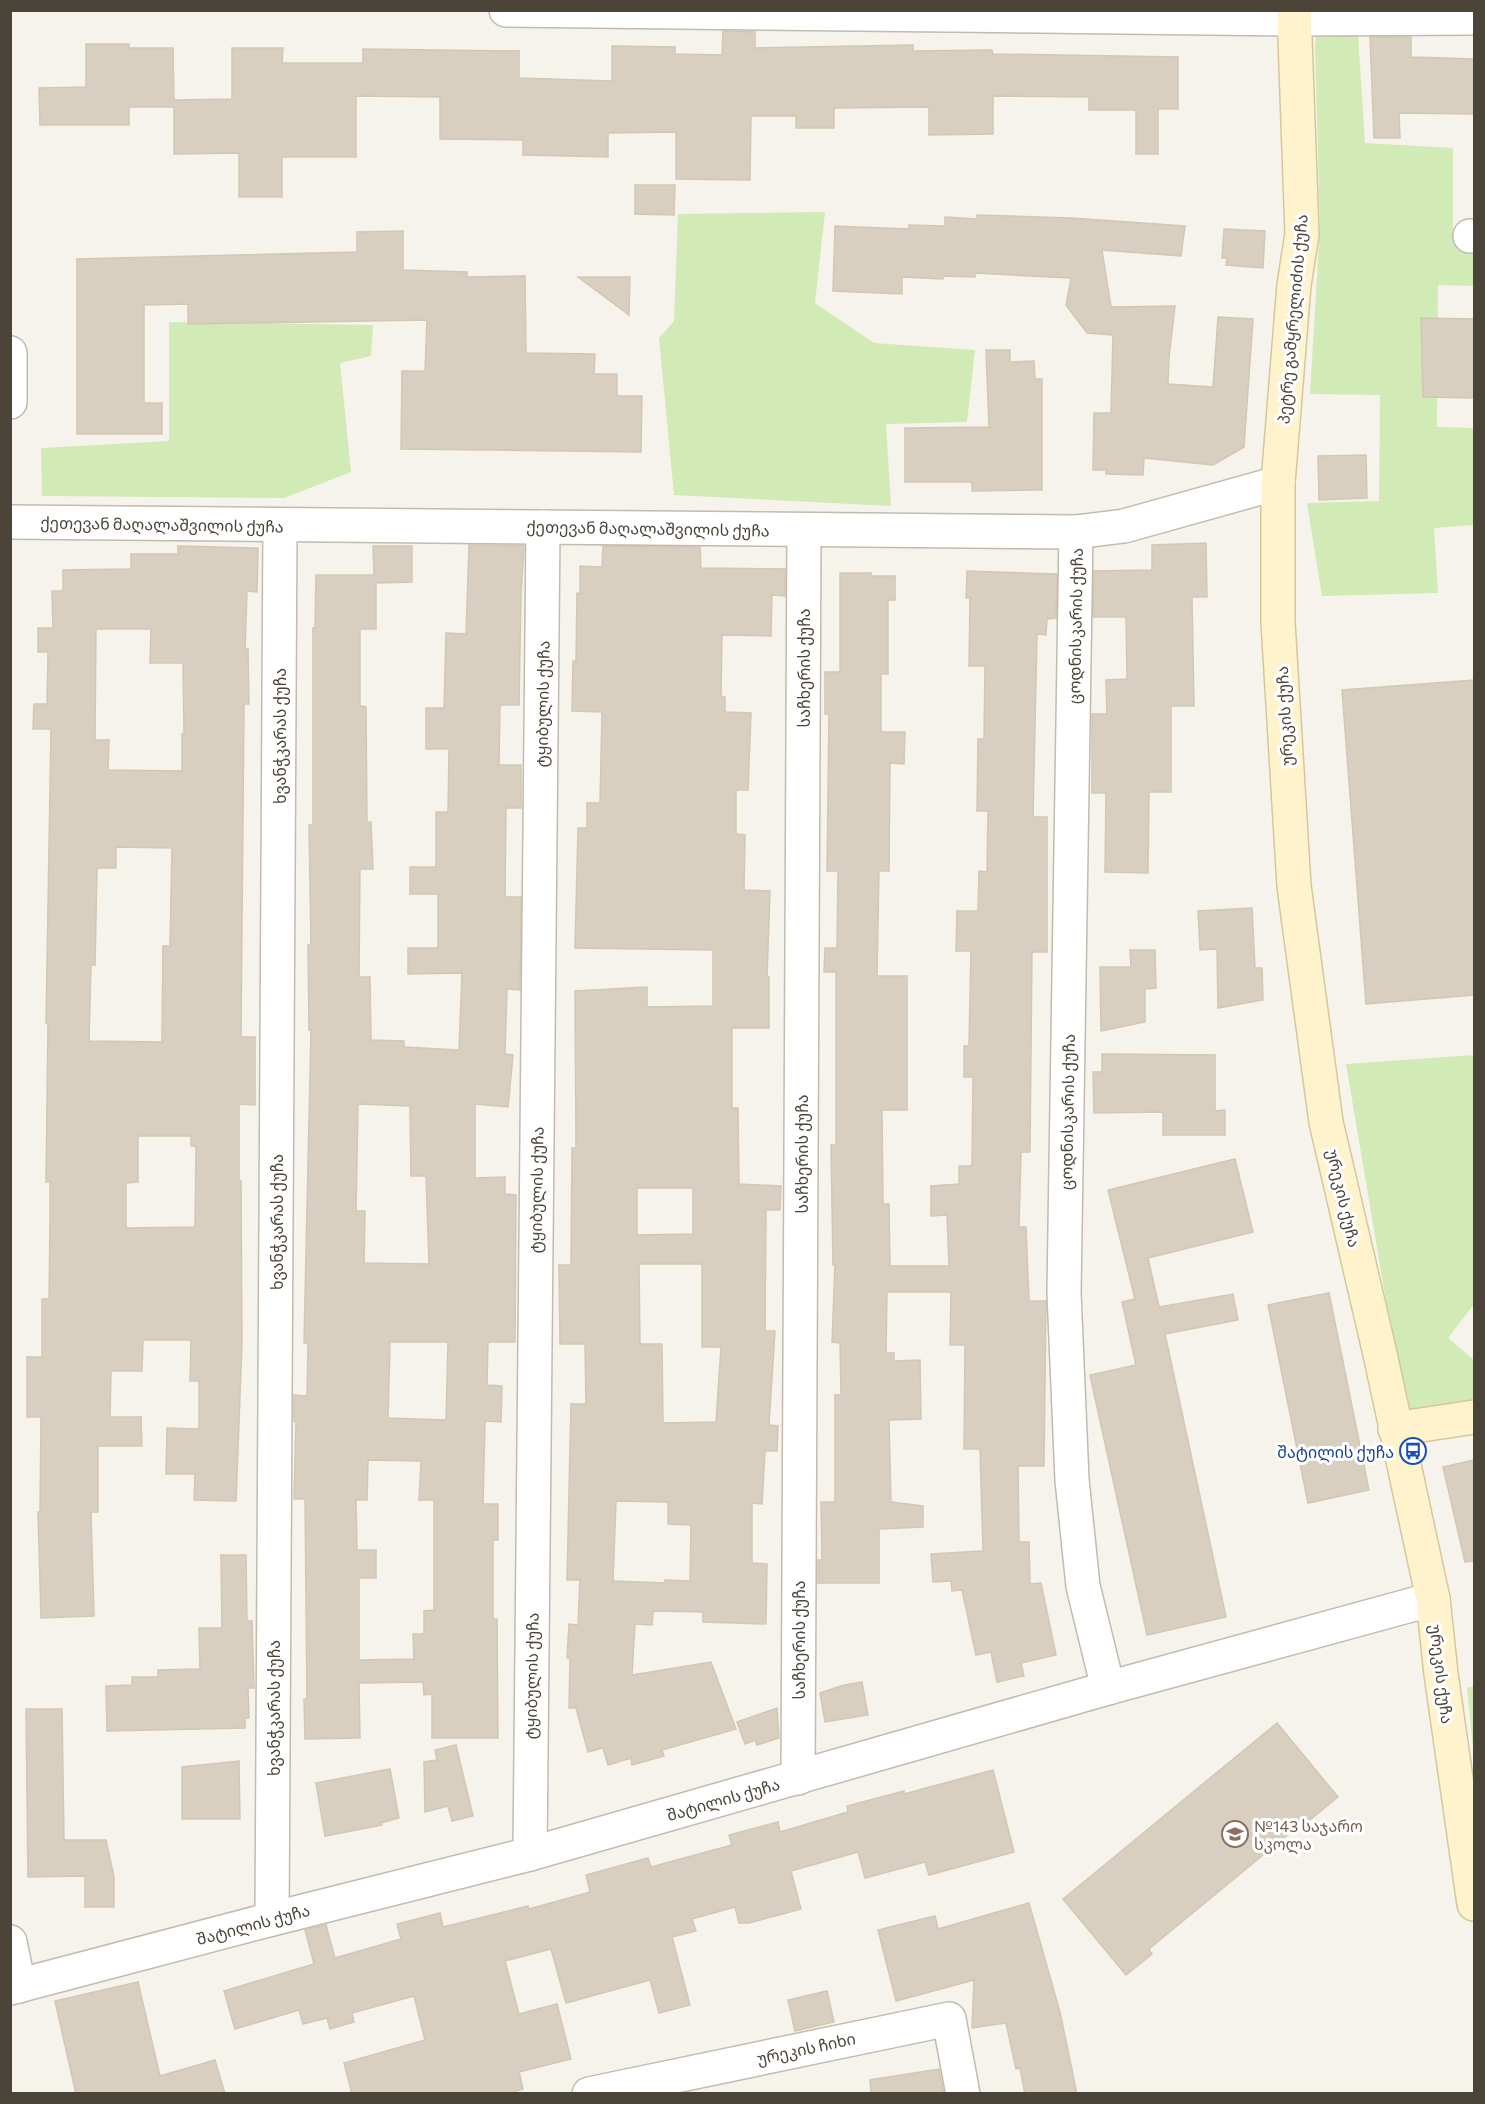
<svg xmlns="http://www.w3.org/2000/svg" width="1485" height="2104" font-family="Commissioner,'Noto Sans Georgian',sans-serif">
<rect width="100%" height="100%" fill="#f6f3ec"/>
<g fill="#d2eab5">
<polygon points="1316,34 1358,34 1365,143 1453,148 1453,243 1474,244 1474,286 1438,285 1437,427 1474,428 1474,525 1434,528 1438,593 1322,596 1307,503 1379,501 1380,395 1310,394 1320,225 1315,49"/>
<polygon points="825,212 815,303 874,343 975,350 967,422 886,424 891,506 674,495 659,338 674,321 678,214"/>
<polygon points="169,322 373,325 371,356 340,363 351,472 284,498 42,496 41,448 169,441"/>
<polygon points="1474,1055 1474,1304 1448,1338 1474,1360 1474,1404 1406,1420 1346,1064"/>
<polygon points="1474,1686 1474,1758 1467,1688"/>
</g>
<g fill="#d8cfc1" stroke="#d3c7b4" stroke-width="1.5" fill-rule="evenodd">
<polygon points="723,31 755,32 755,48 913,45 913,51 992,50 993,54 1178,57 1178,109 1158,109 1158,154 1136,154 1136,110 1089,110 1089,97 993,96 993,134 929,135 929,107 834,108 834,128 796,128 796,116 751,116 750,180 676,179 676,132 608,133 608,157 523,155 523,140 440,139 440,97 356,96 356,157 282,157 282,197 239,197 239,153 174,154 174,107 129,107 129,125 40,125 39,88 86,87 86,44 129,44 129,48 173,48 174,100 232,99 232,48 283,48 282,63 363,63 363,49 519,51 519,78 612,81 612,46 675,47 675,54 722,55"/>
<polygon points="1370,37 1411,37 1411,57 1474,59 1474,114 1399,113 1400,138 1374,138"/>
<polygon points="635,185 675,185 674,215 635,214"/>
<polygon points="977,215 1071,218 1185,226 1181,256 1102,250 1111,307 1175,306 1169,357 1168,384 1213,387 1218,317 1253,319 1244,447 1213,465 1144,458 1143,475 1106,474 1106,470 1093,470 1094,413 1111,413 1113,335 1087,333 1066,305 1071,278 975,273 975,277 943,276 943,279 902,277 902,294 833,291 835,226 909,229 909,225 945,226 945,217 977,219"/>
<polygon points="1224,229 1265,231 1263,268 1226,265 1227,258 1222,258"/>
<polygon points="403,231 403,270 467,272 467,277 525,276 526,353 595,354 594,374 617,374 617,396 642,396 641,452 401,449 402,371 425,371 427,320 188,324 188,304 144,305 144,403 162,403 162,434 77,434 77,259 357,252 357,232"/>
<polygon points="578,277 630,277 629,315"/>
<polygon points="1421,318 1474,319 1474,398 1423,397"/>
<polygon points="986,350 1010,350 1010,362 1034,361 1035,379 1042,379 1042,490 972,491 972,482 905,482 905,428 989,427"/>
<polygon points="1366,455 1367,498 1319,500 1318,456"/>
<polygon points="1206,543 1207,597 1192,597 1194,706 1171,706 1171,792 1149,792 1148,873 1105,872 1106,793 1092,793 1092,714 1107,714 1106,680 1127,679 1126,617 1093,617 1094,571 1152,570 1152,545"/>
<path d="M469,545l55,1 -3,49 -2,110h-19l-1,60h22v43h-15l-1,89h16l-1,93 -13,-1 -2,65 8,1 -5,52 -33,-3v74l30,-1v17l11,1 -1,147h-27l-1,43 15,1 -1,36 -16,-1 -2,83h15v36h-5v79h4l1,119h-66v-44l-8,1 -1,-13 -64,1 1,55 -55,1 -1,-40h3l-2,-200h-11l2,-78h-2v-26l13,1 1,-53h-4l7,-313h-2l-1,-85h3l-2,-120 4,-1v-196h2l1,-53h58l-1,-29h39v36l-36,1v46h-16v77l6,1 1,116 4,-1 2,47h-13l-1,108h11l1,63 33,1v6l55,3 3,-77 -54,1v-26h30v-54h-28v-27h26v-55h12l1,-63h-23v-41h18l2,-75 20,1zM358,1104l52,2 1,70h15l3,88 -65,-1 1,-52h-9zM390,1342h58l-2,78 -58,-2zM368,1460l53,1 -2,39h15v110l-10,1v23h-11l1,25 -55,1v-82h17v-28h-19l-1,-50h11z"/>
<path d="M178,546l80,2 -1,44 -10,-1 -2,58h3l1,55h-5l-3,333h14v68l-16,-1v76l2,1 1,162 -6,158 -42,-1 1,-26h-29l1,-46 32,1v-48h-9l1,-41h-48l-1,31h-31l-1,46h31l1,29h-44v66h-7l3,104 -53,2 -3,-106h2l1,-95h-14v-60h15v-58h7l1,-78v-39h-4l2,-159h-2l5,-294h-18l1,-25h13l1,-52h-10v-24h15l-1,-37h11v-21l68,-1v-15h47zM96,629h55l-1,34h33l1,71h-2v37l-74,-1 1,-30h-14zM116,847l56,1 -2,98h-7l-1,96 -73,-1 2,-76h4l2,-97h19zM138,1136h53v10h5l-1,81 -69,1v-45l12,-1z"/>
<path d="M603,546l97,1 1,21 84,1v27l-13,-1 -1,41 -49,-1 -1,61 4,1v15l26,1 -3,77h-12v44l9,1 -1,55 26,1 -3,86h2v51h-37v80h6l1,76 42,2 -1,24h-14l-1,121h10l-6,94 9,1 -1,25h-12l-3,53 -10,-1v60l15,1 -1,60 -63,-2v-10l-50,-1 -1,14 -17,-1 -3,51 79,-13 25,67 -74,21 2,6 -32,9 -1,-7 -23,7 -5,-17 -15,4 -12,-44h-7l1,-50h-3l2,-34 9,1 2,-45h-13l4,-176h15l-1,-60h-25l-1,-79h12l1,-117h4l-1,-157 72,-4v20l66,-1v-56l-138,-2 3,-120h9v-25h13l2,-91 -30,-1 1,-50h3l1,-68 3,1v-28l22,1zM637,1188h56v46l-56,1zM639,1264h63v83h19l-5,75 -53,1 -1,-79h-22zM616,1501l52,1v22l23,1 -1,56 -25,-1v3l-52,-2z"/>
<polygon points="967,571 1057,574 1056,618 1047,619 1046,635 1037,634 1033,817 1047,817 1047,952 1032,952 1030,1152 1021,1152 1019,1227 1026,1227 1029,1301 1046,1301 1044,1466 1018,1466 1019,1542 1029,1542 1030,1584 1041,1583 1056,1655 1021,1663 1024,1676 997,1682 991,1652 976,1655 962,1590 952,1591 951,1581 933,1582 931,1554 983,1551 980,1449 964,1449 965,1345 950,1345 951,1292 887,1292 886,1353 894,1353 894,1361 920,1360 921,1419 889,1420 891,1502 923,1506 923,1527 879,1529 879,1583 818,1583 818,1560 822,1560 821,1502 835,1502 835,1395 841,1395 840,1343 832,1342 835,1265 833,1265 831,1145 836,1145 836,972 824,972 825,948 837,948 838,871 827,871 829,714 825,714 825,672 840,672 840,573 871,573 871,576 895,576 895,600 888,600 888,674 881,674 881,732 905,732 904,764 890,763 889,871 879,871 877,976 907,976 907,1110 882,1110 883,1204 889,1204 890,1266 949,1266 947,1215 931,1216 931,1186 959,1184 959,1166 972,1166 973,1077 964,1077 964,1046 969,1046 971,951 956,951 957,911 978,911 979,871 987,872 988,811 977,811 978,739 984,739 985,666 969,666 970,598 966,598"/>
<polygon points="1474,680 1474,995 1366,1004 1342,690"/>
<polygon points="1252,908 1255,968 1262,968 1263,1000 1218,1008 1217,949 1200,950 1198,911"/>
<polygon points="1130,950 1155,950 1156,988 1145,989 1145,1022 1101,1031 1100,967 1131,967"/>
<polygon points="1102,1054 1215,1055 1215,1111 1225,1110 1225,1135 1163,1135 1163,1112 1094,1113 1093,1072 1102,1072"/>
<polygon points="1235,1159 1253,1232 1148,1258 1159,1307 1233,1294 1238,1320 1165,1334 1226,1617 1147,1635 1090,1375 1136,1365 1122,1302 1135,1299 1108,1190"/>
<polygon points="1329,1293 1369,1490 1308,1503 1268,1305"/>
<polygon points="1474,1460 1474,1561 1465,1562 1443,1467"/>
<polygon points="221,1555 246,1555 247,1621 252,1621 254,1688 248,1688 249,1718 245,1718 245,1728 107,1731 106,1686 132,1685 132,1677 158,1677 158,1670 200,1669 199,1628 222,1628"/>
<polygon points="862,1682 868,1715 825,1722 820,1693 844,1685"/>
<polygon points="777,1708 779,1738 757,1745 755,1740 745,1744 737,1722"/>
<polygon points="26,1709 62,1709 64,1840 106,1840 114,1877 114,1907 85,1907 85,1876 28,1877"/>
<polygon points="1277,1723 1338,1797 1305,1824 1303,1822 1149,1949 1152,1954 1126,1975 1063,1899"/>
<polygon points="456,1745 473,1816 452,1821 448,1806 425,1812 424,1762 437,1760 435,1750"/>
<polygon points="239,1761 240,1819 182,1819 182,1767"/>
<polygon points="390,1769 399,1818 381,1823 382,1825 325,1836 316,1783"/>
<polygon points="993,1770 1014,1852 929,1875 925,1862 865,1878 858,1852 791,1871 801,1909 749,1923 739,1923 735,1907 692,1919 696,1931 672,1937 690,2005 659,2013 650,1980 566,2003 551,1949 505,1961 519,2014 557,2004 571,2059 519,2072 523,2089 507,2094 352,2094 344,2063 425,2040 414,1996 352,2013 354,2022 330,2029 327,2018 303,2024 299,2010 235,2029 224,1991 314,1964 305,1930 326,1925 335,1958 401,1939 397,1924 440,1913 443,1927 528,1906 529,1909 590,1892 586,1875 648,1858 651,1867 732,1845 729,1835 778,1822 780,1832 848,1812 847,1806 904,1791 904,1794"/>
<polygon points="1029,1903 1060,2012 1077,2094 1025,2094 1020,2068 1016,2069 1006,2023 972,2028 974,1980 896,2001 878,1930 935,1916 938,1929"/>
<polygon points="138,1982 160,2076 215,2060 225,2094 76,2094 55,2001"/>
<polygon points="827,1991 834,2022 795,2031 788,2000"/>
<polygon points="939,2069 944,2094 871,2094 870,2080"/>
</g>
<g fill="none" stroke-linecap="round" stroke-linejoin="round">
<defs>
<g id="street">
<polyline points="506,10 1295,19 1474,18"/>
<polyline points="1470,236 1474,236"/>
<polyline points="10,353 10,402"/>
<polyline points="10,522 1076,532 1124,526 1278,483"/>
<polyline points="1076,532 1064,1293 1072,1480 1083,1586 1108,1688"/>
<polyline points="798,1778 804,530"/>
<polyline points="530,1854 543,527"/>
<polyline points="272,1919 280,525"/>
<polyline points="10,1942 19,1986"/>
<polyline points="10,1988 272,1919 530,1854 1108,1688 1433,1599"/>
<polyline points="589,2094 949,2019 963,2094"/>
</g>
<g id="secondary">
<polyline points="1294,10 1302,234 1294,285 1278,483 1278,622 1294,886 1326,1122 1380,1354 1433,1599 1441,1674 1474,1904"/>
<polyline points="1395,1429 1474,1417"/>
</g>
</defs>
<use href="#street" stroke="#c2bbae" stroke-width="36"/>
<use href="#secondary" stroke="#d6c79b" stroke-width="36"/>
<use href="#street" stroke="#fff" stroke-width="33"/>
<use href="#secondary" stroke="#fff3cd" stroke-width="33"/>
</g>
<defs>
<symbol id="bus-ring" viewBox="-11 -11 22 22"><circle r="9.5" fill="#fff" stroke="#1a4fb4" stroke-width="1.5"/><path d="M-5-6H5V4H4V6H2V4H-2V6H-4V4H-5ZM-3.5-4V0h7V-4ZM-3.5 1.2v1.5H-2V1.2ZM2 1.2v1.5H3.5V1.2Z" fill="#1a4fb4"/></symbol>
<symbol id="school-ring" viewBox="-11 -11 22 22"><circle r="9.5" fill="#fff" stroke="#8d6e63" stroke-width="1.5"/><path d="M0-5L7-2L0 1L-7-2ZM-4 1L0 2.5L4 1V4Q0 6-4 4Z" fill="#8d6e63"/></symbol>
</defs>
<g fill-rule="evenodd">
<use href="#bus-ring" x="1398" y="1436" width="30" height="30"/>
<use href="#school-ring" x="1220" y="1819" width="30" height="30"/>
</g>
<g text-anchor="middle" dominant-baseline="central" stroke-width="6" stroke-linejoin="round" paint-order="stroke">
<g font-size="16" fill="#4b4439" stroke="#fff">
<text transform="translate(1292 319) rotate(-85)">პეტრე გამყრელიძის ქუჩა</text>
<text transform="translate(162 524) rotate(1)">ქეთევან მაღალაშვილის ქუჩა</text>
<text transform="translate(648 528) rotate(1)">ქეთევან მაღალაშვილის ქუჩა</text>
<text transform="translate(1075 626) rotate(-89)">ცოდნისკარის ქუჩა</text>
<text transform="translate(803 668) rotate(-90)">საჩხერის ქუჩა</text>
<text transform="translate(542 704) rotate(-89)">ტყიბულის ქუჩა</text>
<text transform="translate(1284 716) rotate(-93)">ურეკის ქუჩა</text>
<text transform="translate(279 736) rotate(-90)">ხვანჭკარას ქუჩა</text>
<text transform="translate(1067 1112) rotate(-89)">ცოდნისკარის ქუჩა</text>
<text transform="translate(801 1154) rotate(-90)">საჩხერის ქუჩა</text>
<text transform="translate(536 1190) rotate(-89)">ტყიბულის ქუჩა</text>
<text transform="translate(1344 1198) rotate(77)">ურეკის ქუჩა</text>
<text transform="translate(276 1222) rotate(-90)">ხვანჭკარას ქუჩა</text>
<text transform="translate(798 1640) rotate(-90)">საჩხერის ქუჩა</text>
<text transform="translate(1442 1674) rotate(83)">ურეკის ქუჩა</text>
<text transform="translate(531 1676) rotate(-89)">ტყიბულის ქუჩა</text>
<text transform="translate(273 1708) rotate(-90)">ხვანჭკარას ქუჩა</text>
<text transform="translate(723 1799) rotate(-16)">შატილის ქუჩა</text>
<text transform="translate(253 1924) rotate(-15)">შატილის ქუჩა</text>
<text transform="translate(806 2048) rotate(-12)">ურეკის ჩიხი</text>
</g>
<g font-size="16" fill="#164399" stroke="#fff" text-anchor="end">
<text x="1394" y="1451">შატილის ქუჩა</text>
</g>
<g font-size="16" fill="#785e54" stroke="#fff" text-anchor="start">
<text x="1254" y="1825">№143 საჯარო<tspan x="1254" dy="18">სკოლა</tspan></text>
</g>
</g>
<rect width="1485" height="2104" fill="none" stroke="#4b4439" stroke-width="24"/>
</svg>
